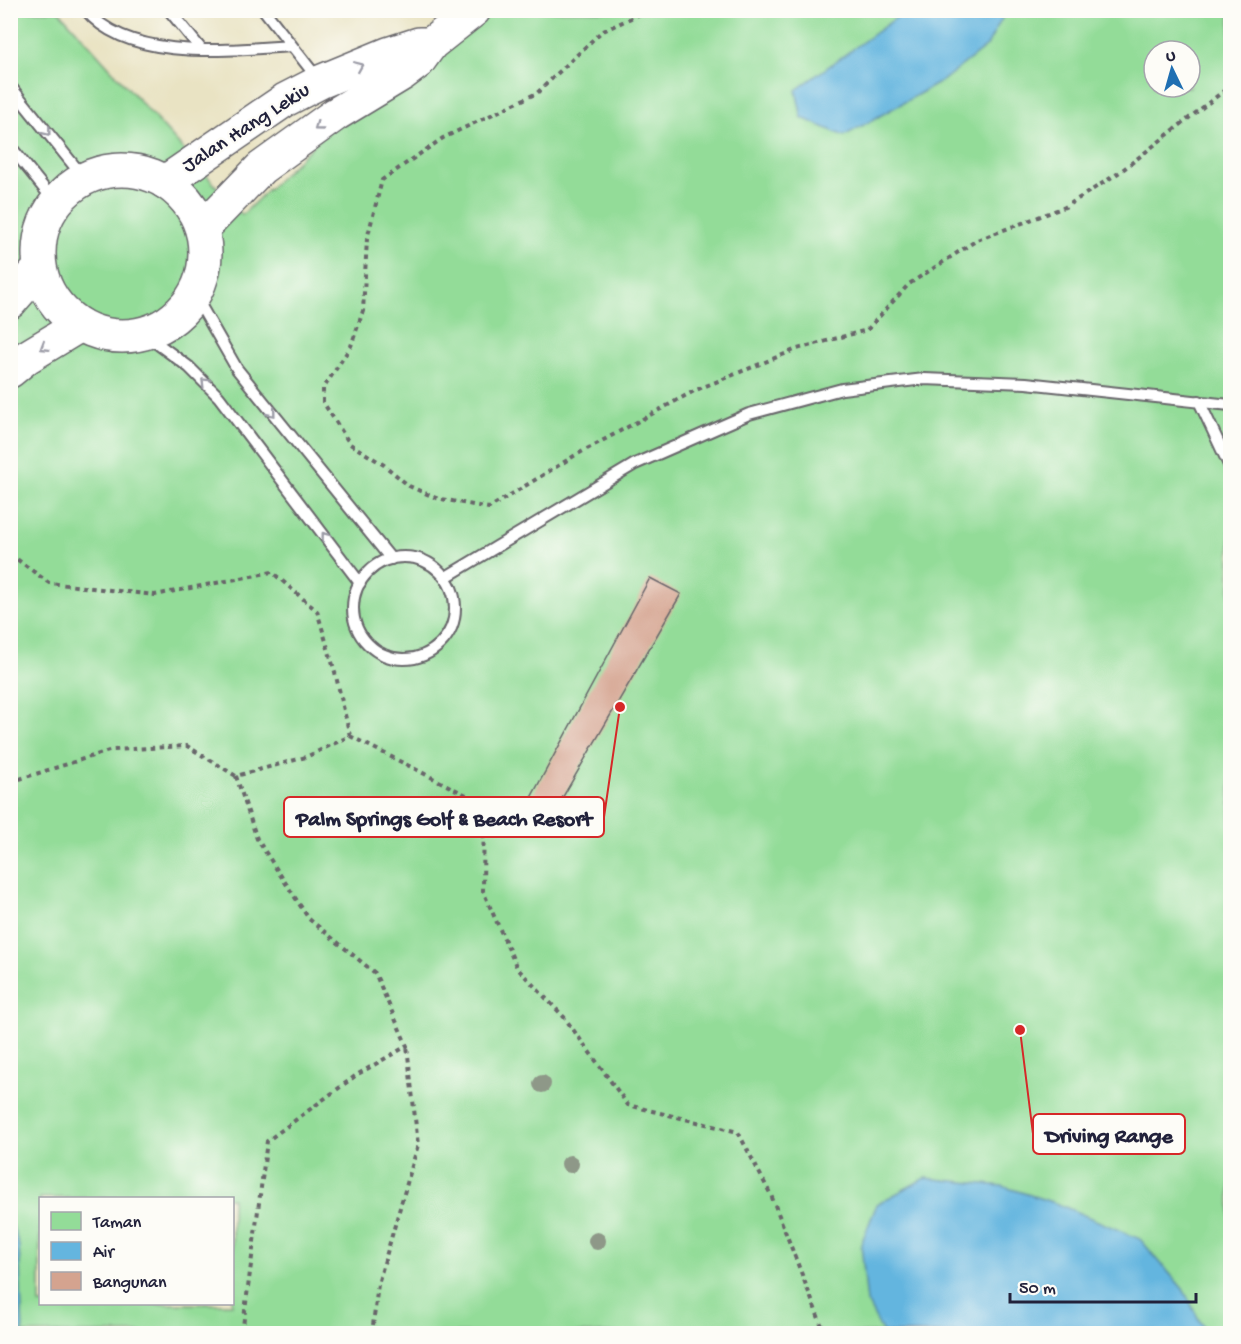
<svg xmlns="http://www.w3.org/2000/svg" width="1241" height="1344" font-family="'Gochi Hand',sans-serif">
<rect width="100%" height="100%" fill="#fdfcf7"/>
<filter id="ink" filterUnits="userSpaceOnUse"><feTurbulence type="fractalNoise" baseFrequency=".0167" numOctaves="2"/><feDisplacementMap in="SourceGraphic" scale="12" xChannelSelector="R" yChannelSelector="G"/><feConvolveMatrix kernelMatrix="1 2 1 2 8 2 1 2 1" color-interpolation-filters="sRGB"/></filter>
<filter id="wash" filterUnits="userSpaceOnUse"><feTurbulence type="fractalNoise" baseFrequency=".008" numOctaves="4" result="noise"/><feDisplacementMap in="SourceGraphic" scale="24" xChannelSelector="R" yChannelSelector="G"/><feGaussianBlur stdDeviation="1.35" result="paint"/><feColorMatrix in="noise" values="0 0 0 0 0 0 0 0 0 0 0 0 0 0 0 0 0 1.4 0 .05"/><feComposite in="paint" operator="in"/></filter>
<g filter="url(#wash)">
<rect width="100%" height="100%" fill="#e9e3c3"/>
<path fill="#93dc98" stroke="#5a7f6a" stroke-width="1.5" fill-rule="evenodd" d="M10,11h49l183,204 209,-204h779v1322h-1219zM1154,51h36v36h-36zM40,1198h192v106h-192z"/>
<g fill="#64b5df" stroke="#436c8d" stroke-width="1.5">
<polygon points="907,10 1006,11 987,46 942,81 844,136 802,118 796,90"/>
<polygon points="925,1178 1002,1186 1058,1204 1140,1239 1183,1289 1206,1333 883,1333 867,1302 861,1244 877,1204"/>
<polygon points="11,1221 19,1246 23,1333 11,1333"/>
</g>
<g id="blocks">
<polygon fill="#d4a38f" points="650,578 681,594 550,819 526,807"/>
</g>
</g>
<g filter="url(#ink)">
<use href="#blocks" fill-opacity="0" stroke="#68666b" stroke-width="1.5"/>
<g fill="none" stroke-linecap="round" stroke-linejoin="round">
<defs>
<g id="service">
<path d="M86,10c42,52 145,40 205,36"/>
<polyline points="169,10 200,48"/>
<polyline points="264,10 318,79"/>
<polyline points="10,86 84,178"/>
<polyline points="10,146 55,202"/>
<polyline points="194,294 237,369 391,559"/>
<polyline points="143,333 189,367 219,397 360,583"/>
<polyline points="1199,401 1230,467"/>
<circle cx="404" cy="608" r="51"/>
<polyline points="446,577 635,464 749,414 842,389 924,379 1026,383 1230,405"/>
</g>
<g id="trunk">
<circle cx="122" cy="253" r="83"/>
<polyline points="165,182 285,100 320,82 388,54 419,44 431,44"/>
<polyline points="202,229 261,168 336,114 402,74 418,62 431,44 474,10"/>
<polyline points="10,302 39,269"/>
<polyline points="10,371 27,357 80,325"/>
</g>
</defs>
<use href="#service" stroke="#68666b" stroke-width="14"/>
<use href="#trunk" stroke="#68666b" stroke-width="36"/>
<g stroke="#68666b" stroke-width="4" stroke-dasharray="4.5 4.5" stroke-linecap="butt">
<polyline points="648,10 601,32 537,93 443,138 382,180 367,239 363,311 351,346 323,389 323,402 350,444 384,465 409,486 436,498 489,508 574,456 696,390 797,349 867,330 909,284 977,240 1065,207 1120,172 1230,86"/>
<polyline points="10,554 49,583 155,595 272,572 317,611 335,672 350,736 306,757 236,776 187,746 112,750 10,782"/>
<polyline points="350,736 484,804 483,891 517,968 564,1017 628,1105 738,1132 771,1195 825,1334"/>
<polyline points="236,776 257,839 309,919 375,973 407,1046 358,1074 267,1141 242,1334"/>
<polyline points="372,1334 378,1284 418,1145 407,1046"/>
</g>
<use href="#service" stroke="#fff" stroke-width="10"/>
<use href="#trunk" stroke="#fff" stroke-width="33"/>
</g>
<g fill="#8e9888">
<circle cx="542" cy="1084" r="9"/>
<circle cx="570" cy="1164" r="9"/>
<circle cx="597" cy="1241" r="9"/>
</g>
<defs><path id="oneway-chevron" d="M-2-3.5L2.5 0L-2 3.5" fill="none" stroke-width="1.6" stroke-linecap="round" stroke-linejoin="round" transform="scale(1.5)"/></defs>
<g stroke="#9c9ca7">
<use href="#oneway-chevron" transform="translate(359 66) rotate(-23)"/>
<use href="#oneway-chevron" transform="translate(318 127) rotate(144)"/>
<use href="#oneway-chevron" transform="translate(47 132) rotate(52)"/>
<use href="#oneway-chevron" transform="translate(44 347) rotate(148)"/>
<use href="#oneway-chevron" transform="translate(205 382) rotate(-135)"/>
<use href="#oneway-chevron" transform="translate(272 413) rotate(51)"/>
<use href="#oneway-chevron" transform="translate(325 536) rotate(-127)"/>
</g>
</g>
<g text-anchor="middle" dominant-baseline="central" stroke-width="5" stroke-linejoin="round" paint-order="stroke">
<g font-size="21" fill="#22223b" stroke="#fdfcf7">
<text transform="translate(247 129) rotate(-33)">Jalan Hang Lekiu</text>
</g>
</g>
<path fill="none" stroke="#d62828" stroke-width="2" d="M620 707L604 817M1020 1030L1033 1134"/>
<g fill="#d62828" stroke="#fdfcf7" stroke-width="2">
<circle cx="620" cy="707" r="6"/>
<circle cx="1020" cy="1030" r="6"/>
</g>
<g fill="#fdfcf7" stroke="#d62828" stroke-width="2">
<rect x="284" y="797" width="320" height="40" rx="6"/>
<rect x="1033" y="1114" width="152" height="40" rx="6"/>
</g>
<g font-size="22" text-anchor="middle" font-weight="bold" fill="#22223b">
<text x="444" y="825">Palm Springs Golf &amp; Beach Resort</text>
<text x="1109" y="1142">Driving Range</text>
</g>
<rect width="1241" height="1344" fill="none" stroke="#fdfcf7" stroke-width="36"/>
<rect x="39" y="1197" width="195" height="108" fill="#fdfcf7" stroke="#a5a5ac" stroke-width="1.5"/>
<rect x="51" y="1212" width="30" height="18" fill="#93dc98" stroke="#a5a5ac" stroke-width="1.5"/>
<text x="93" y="1227" font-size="18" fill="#22223b">Taman</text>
<rect x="51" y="1242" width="30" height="18" fill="#64b5df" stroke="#a5a5ac" stroke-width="1.5"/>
<text x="93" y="1257" font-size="18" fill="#22223b">Air</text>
<rect x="51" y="1272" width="30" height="18" fill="#d4a38f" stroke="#a5a5ac" stroke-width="1.5"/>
<text x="93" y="1287" font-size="18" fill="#22223b">Bangunan</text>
<g transform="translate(1172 69) rotate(355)"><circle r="28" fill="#fdfcf7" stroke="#a5a5ac" stroke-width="1.5"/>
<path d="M0-4.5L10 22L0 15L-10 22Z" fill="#1f6fb2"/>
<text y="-9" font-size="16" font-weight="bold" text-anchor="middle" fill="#22223b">U</text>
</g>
<path d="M1010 1293v9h186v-9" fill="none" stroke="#22223b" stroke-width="3"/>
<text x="1019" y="1293" font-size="18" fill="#22223b" stroke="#fdfcf7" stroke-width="4.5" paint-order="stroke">50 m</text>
</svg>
